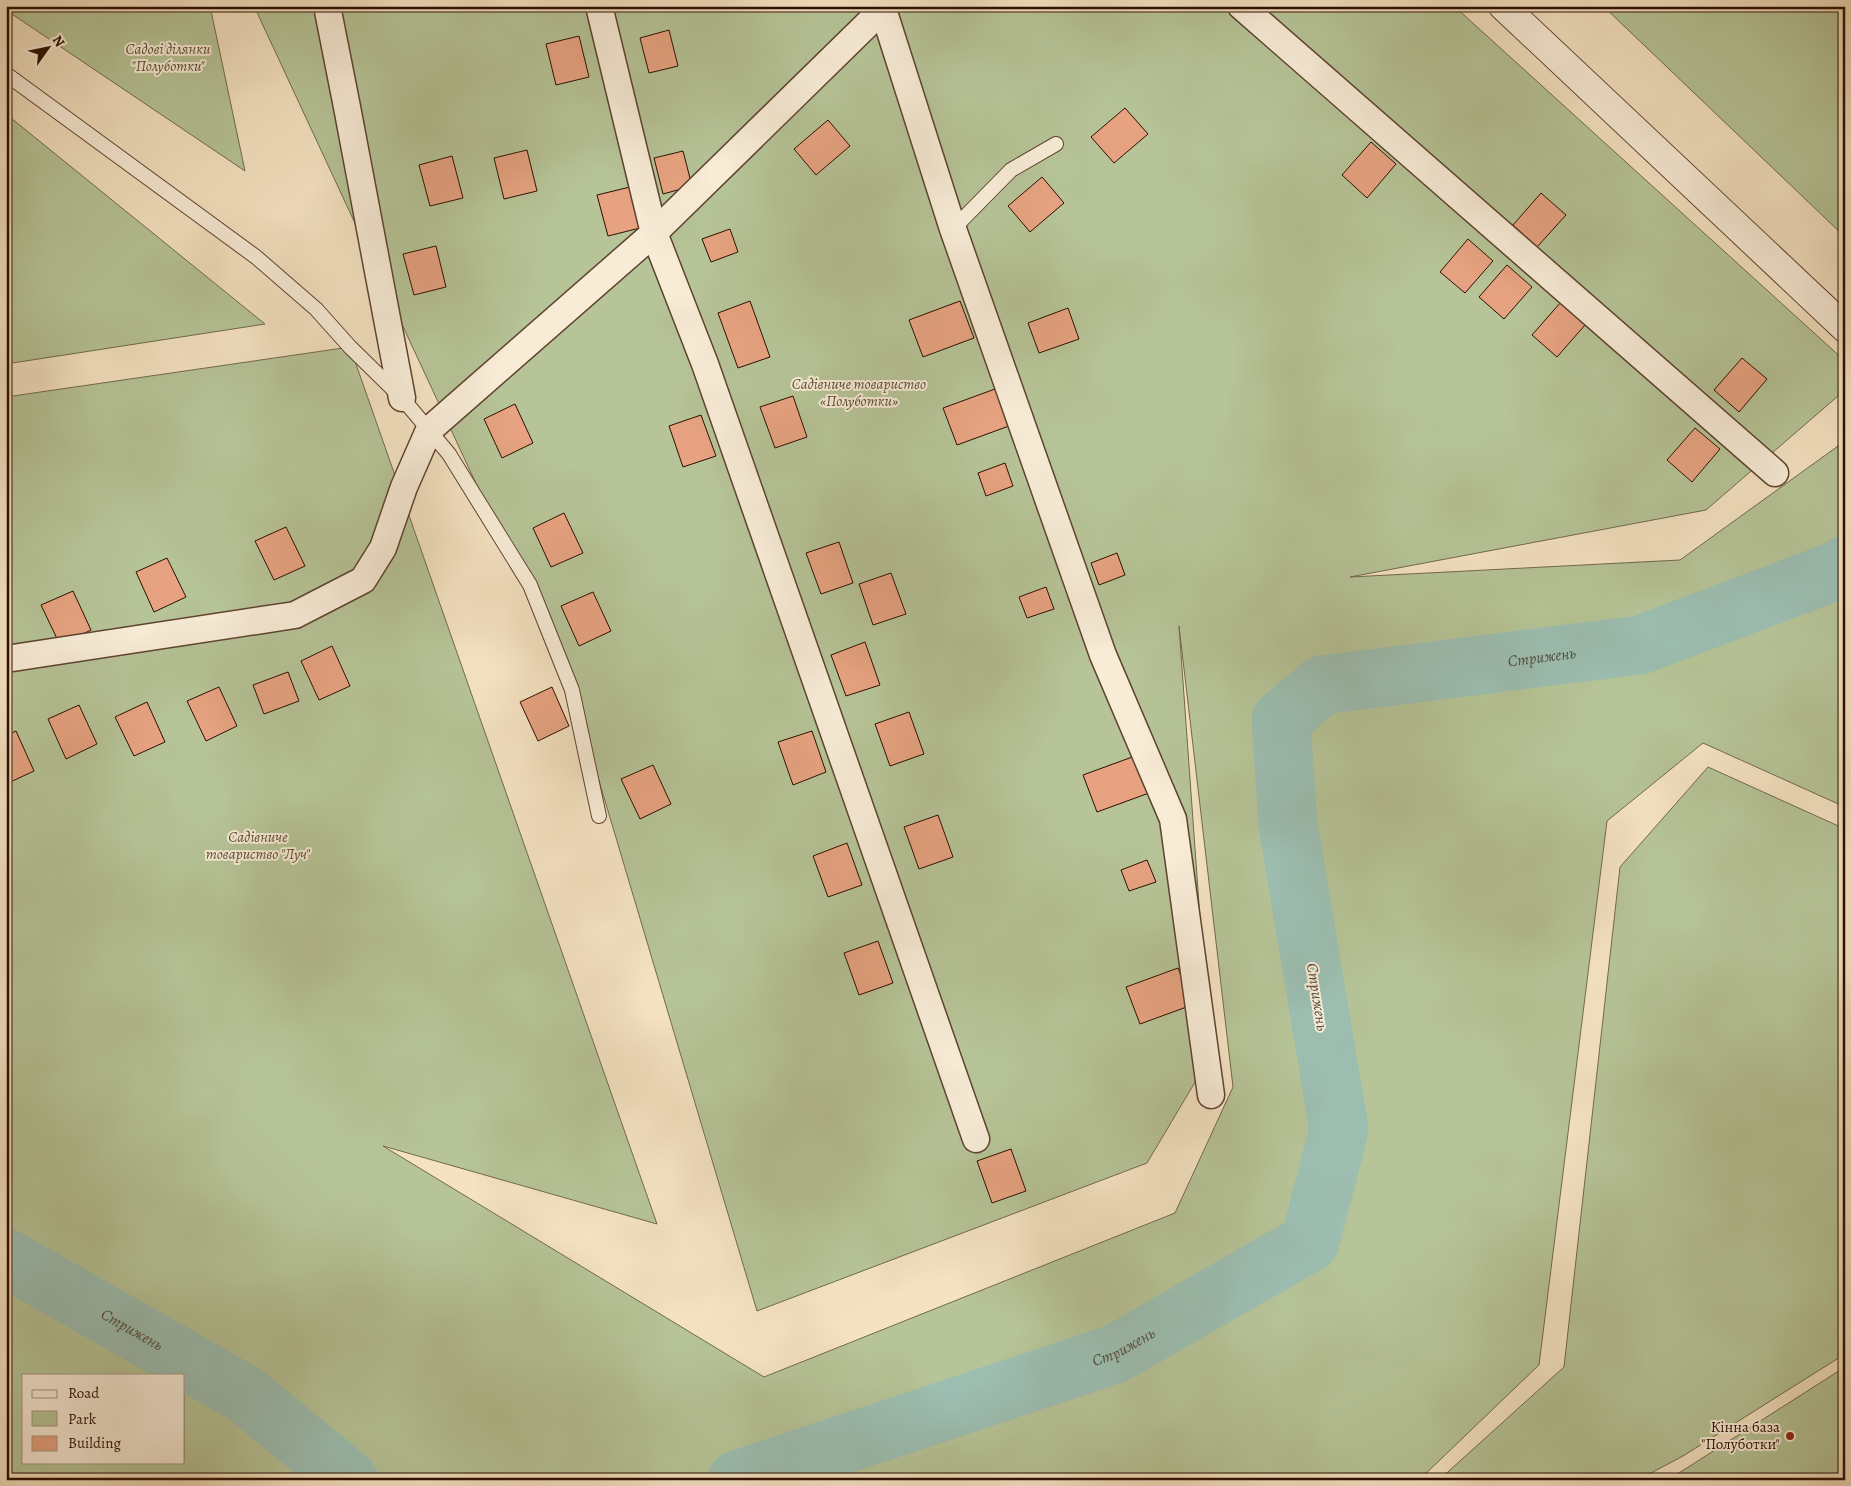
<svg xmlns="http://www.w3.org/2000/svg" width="1851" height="1486" font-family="Alegreya,serif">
<rect width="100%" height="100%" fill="#f4e2c1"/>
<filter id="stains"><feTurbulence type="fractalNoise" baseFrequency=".004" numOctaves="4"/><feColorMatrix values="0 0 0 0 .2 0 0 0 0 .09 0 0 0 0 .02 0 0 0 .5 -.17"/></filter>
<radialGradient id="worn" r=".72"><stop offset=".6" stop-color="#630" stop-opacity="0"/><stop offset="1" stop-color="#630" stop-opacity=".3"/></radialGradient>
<g fill="#b6c497" stroke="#71694c" fill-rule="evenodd">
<polygon points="6,6 210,6 245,171 6,10"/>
<path d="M254,6h1200l391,355v29l-139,120 -356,67 330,-17 165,-119v366l-142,-64 -96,78 -68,544 -120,115h-1413v-1083l344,-50 307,877 -274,-78 381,231 411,-164 58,-126 -54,-461 31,431 -63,106 -390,148 -185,-621zM24,1375h160v87h-160z"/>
<polygon points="1603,6 1845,6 1845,237"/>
<polygon points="6,114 265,324 6,364"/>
<polygon points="1708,767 1845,829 1845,1354 1683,1456 1638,1480 1439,1480 1564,1367 1620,867"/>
<polygon points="1845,1367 1845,1480 1668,1480"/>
</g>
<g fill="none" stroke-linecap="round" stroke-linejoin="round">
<g stroke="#9cbeb1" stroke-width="59">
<path id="s1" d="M6,1258l240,137 103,85"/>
<path id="s2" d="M737,1480l378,-126 195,-112 29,-113 -51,-304 -7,-105 41,-35 318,-40 198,-75 7,-5"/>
</g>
</g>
<g fill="#e7a381" stroke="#2c0e00">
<polygon points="669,30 678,66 649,73 640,38"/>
<polygon points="579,36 589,77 556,85 546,44"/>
<polygon points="1125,108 1148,134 1114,163 1091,137"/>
<polygon points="828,120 850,146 816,175 794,149"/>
<polygon points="1371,142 1396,164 1367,198 1342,175"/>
<polygon points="527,150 537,191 504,199 494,158"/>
<polygon points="683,151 692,186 663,194 654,158"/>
<polygon points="452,156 463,198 430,206 419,165"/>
<polygon points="1042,177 1064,203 1030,232 1008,206"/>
<polygon points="630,187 640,228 608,236 597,195"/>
<polygon points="1541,193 1566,215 1537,247 1513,225"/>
<polygon points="730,229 738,252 711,262 702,239"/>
<polygon points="1468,239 1493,261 1465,293 1440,272"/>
<polygon points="436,246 446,287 414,295 403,254"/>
<polygon points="1507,265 1532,287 1504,319 1479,297"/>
<polygon points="750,301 770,357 738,368 718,313"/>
<polygon points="960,301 974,338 923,357 909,320"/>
<polygon points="1561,302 1585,325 1557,357 1532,335"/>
<polygon points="1068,308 1079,339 1039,353 1028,323"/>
<polygon points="1742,358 1767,379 1739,412 1714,390"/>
<polygon points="995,389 1009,426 957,445 943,408"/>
<polygon points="793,396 807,437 775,448 760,407"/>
<polygon points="515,404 533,443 502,458 484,419"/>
<polygon points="701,415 716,456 683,467 669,426"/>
<polygon points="1695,428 1720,449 1692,482 1667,460"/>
<polygon points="1005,463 1013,486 986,496 978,473"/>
<polygon points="564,513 583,553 551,567 533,528"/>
<polygon points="286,527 305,566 274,580 255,541"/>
<polygon points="839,542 853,583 821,594 806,553"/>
<polygon points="1117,553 1125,575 1099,585 1091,563"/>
<polygon points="167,558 186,597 154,612 136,572"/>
<polygon points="891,573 906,614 873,625 859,584"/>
<polygon points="1046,587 1054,609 1027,618 1019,597"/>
<polygon points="73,591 91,630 60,645 41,605"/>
<polygon points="593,592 611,631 579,646 561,606"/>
<polygon points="865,642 880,685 846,696 831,655"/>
<polygon points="332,646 350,686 319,700 301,661"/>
<polygon points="288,672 299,701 264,714 253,685"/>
<polygon points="219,687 237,726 206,741 187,701"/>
<polygon points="552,687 569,726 538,741 520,702"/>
<polygon points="147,702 165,742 134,756 115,717"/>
<polygon points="79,705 97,744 66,759 48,719"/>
<polygon points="909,712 924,754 890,766 875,724"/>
<polygon points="16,731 34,771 6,784 6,736"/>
<polygon points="812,731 826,772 793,785 778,742"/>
<polygon points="1135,756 1149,793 1097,812 1083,775"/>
<polygon points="653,765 671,804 640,819 621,779"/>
<polygon points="938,815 953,857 919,869 904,827"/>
<polygon points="847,843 862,885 828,897 813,856"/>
<polygon points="1147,860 1156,882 1129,891 1121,870"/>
<polygon points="878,941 893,983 859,995 844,953"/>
<polygon points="1178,968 1192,1005 1140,1024 1126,987"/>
<polygon points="1011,1149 1026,1191 992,1203 977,1161"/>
</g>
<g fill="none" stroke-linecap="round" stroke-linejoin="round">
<defs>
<g id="service">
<polyline points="6,74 256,257 316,309 350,347 402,398 449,454 530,585 572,690 599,816"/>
<polyline points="953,229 1011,170 1056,144"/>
</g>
<g id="minor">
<polyline points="327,6 347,107 402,398"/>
<polyline points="599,6 654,233 705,364 976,1139"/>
<polyline points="882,6 953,229 1103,655 1173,819 1211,1095"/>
<polyline points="1241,6 1775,473"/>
<polyline points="6,659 295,615 363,580 383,548 404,487 429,430 654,233 886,6"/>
</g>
<polyline id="tertiary" points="1503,6 1845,328"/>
</defs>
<use href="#service" stroke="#5e4330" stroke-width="16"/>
<use href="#minor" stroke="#5e4330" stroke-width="29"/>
<use href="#tertiary" stroke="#5e4330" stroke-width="30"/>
<use href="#service" stroke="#f8ecd7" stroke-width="14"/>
<use href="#minor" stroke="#f8ecd7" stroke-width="26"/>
<use href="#tertiary" stroke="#f8ecd7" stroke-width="28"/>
</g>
<circle fill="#8f2418" stroke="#f8ecd7" stroke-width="2" cx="1790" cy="1436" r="5"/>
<g text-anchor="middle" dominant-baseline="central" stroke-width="4" stroke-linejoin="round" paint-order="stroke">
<g font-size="15" font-style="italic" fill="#5c4e35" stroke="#f8ecd7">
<text x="168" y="49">Садові ділянки<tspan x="168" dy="17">"Полуботки"</tspan></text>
<text x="859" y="384">Садівниче товариство<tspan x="859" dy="17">«Полуботки»</tspan></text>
<text x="258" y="837">Садівниче<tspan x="258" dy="17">товариство "Луч"</tspan></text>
</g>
<g font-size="15" fill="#2c0e00" stroke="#f8ecd7" text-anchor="end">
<text x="1780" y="1427">Кінна база<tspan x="1780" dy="17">"Полуботки"</tspan></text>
</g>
<g font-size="16" font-style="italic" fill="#534c3e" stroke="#f8ecd7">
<text stroke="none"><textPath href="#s2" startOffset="1429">Стрижень</textPath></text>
<text transform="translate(1317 997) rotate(81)">Стрижень</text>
<text stroke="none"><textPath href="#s1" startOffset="145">Стрижень</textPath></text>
<text stroke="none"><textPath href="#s2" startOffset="409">Стрижень</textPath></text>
</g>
</g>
<rect width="1851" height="1486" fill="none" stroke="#f4e2c1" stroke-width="25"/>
<rect x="8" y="8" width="1836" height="1471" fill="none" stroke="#2c0e00" stroke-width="2.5"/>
<rect x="12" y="12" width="1826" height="1461" fill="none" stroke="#2c0e00"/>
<rect x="22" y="1374" width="162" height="90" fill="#f8ecd7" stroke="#a69381"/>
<rect x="32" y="1390" width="25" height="8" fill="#f8ecd7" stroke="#a69381"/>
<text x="68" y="1398" font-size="15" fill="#2c0e00">Road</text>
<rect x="32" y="1411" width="25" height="15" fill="#b6c497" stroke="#a69381"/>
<text x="68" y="1424" font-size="15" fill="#2c0e00">Park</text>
<rect x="32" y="1436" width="25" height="15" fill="#e7a381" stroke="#a69381"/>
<text x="68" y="1448" font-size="15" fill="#2c0e00">Building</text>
<g transform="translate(48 48) rotate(57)" stroke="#f8ecd7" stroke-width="4" paint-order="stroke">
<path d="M0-4L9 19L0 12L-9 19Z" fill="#2c0e00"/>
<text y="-8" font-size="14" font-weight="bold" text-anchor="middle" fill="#2c0e00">N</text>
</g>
<rect width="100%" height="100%" filter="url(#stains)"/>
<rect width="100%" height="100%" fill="url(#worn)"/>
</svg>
